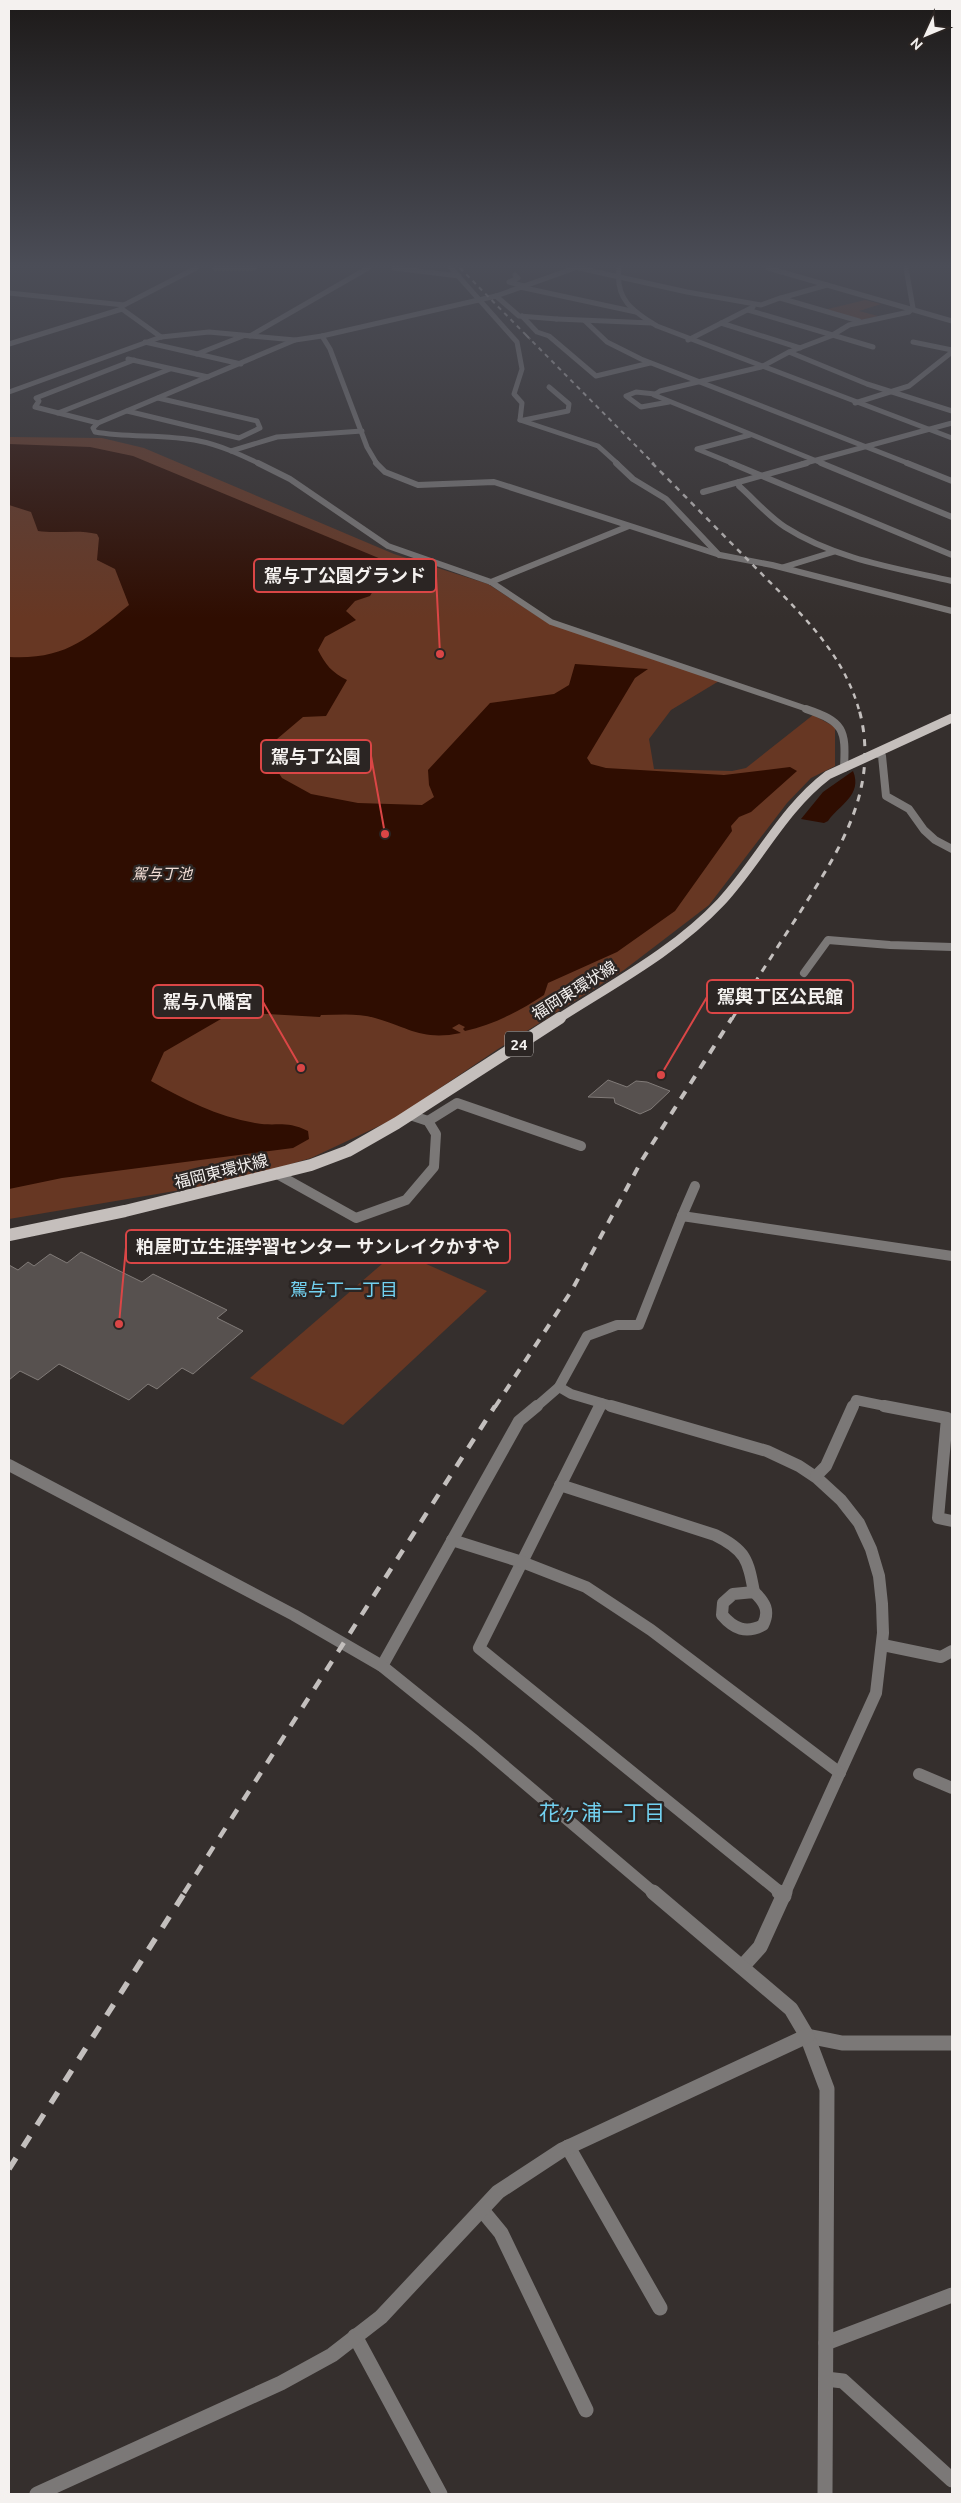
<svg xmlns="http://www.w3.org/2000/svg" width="961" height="2503" font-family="Ubuntu,'Noto Sans JP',sans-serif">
<rect width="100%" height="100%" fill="#352f2d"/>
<g fill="#673723">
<polygon points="865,300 881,304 859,311 878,316 862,320 824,310"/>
<polygon points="9,437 102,438 144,448 394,554 488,584 548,623 719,681 671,710 649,739 654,769 732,771 746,768 813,715 835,727 835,766 811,778 787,803 709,905 624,970 498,1049 394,1119 311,1158 234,1181 9,1219"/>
<polygon points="397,1251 487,1291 343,1425 250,1378"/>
</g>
<g fill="#2f0d01">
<path d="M9,444l81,3 43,9 248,103 12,10 -16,15 -7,12 -15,5 -9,10 10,9 -31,17 -7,13c7,14 14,23 29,30l-21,36 -23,1 -39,33 18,28 29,16 47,9 64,2 12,-8 -5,-12 -1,-15 62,-67 64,-9 15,-9 6,-21 73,5 -13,9 -48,80 4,6 15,4 118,7 66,-8 7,4 -46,41 -12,5 -8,9 1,5 -57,80 -58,41 -69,31 -4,12c-24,16 -51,30 -79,36l-2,-2 2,-2 -6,-3 -7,4 9,5c-39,8 -51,-5 -86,-15 -17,-5 -36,-3 -54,-3l-1,2 -87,-5 -69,40 -13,29c34,19 65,35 104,42 22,4 30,-3 53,8l1,8 -16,9 -231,30 -53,11v-532c56,3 78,-18 120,-52l-14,-36 -18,-9 2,-22 -2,-4c-19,-5 -39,0 -59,-3l-7,-19 -22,-7z"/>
<path d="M853,771c10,24 -14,34 -25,50l-4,2 -23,-4 22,-27z"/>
</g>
<g fill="#57514f" stroke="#817b78">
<polygon points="608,1080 627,1087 636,1081 647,1082 670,1091 651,1109 640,1114 615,1103 614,1098 588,1097"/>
<polygon points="81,1252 142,1282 153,1274 227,1310 217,1318 243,1331 193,1374 182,1368 157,1389 148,1384 129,1400 59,1364 38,1380 20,1371 9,1380 9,1265 18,1270 28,1262 34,1266 50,1254 67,1263"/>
</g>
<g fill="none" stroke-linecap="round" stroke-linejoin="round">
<g stroke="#7b7877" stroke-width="5">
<polyline points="215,268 254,268"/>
<polyline points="394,268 459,276"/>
<polyline points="451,268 517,342 522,369 514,394 522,403 520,420"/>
<polyline points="579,268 687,292 761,305 780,298 859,321"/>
<polyline points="515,275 518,278 509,282 524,286"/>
<polyline points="520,287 636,312"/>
<polyline points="9,293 124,305"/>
<polyline points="496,296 519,316 557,319"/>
<polyline points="781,298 827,285"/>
<polyline points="122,309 161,337"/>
<polyline points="748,310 873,347"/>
<polyline points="522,316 537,332 549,336 596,376 650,363"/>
<polyline points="585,321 607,342 641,359 910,464"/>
<polyline points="721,323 800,348"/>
<polyline points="250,336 368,268"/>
<polyline points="322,336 330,349 367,447 377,464"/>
<polyline points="688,340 753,307"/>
<polyline points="145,342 241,364"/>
<polyline points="913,342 952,350"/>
<polyline points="9,344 122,309 121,307 124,305 196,268"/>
<polyline points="789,352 867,384 952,411"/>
<polyline points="197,354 243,336"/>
<polyline points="128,359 208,377"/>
<polyline points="9,392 161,337 209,332 295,340 322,336 496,296 575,268"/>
<polyline points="655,394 636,392 626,396 641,407 669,402"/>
<polyline points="855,403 909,386 952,352"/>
<polyline points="127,411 239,438 260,428 257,421 158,398"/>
<polyline points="58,413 170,369"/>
<polyline points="520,420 598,446 618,464"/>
<polyline points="524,420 568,411 569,404 549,387"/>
<polyline points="98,423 35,407 39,401 36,398 134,360"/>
<polyline points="231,451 277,437 362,431"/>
<path d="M260,464c-19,-9 -40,-19 -61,-23 -34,-7 -70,-3 -104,-9l-2,-4 5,-5 197,-83"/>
<polyline points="734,464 697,449 750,435"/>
<polyline points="802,464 952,423"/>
<polyline points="824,464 654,395 660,391 761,367 789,352 831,336 849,325 909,312 913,308 906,268"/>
</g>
<g stroke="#7b7877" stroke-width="6">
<polyline points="258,463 290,479 388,546 491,582 551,622 810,710"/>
<polyline points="376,463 385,472 418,485 494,482 720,555 772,565 952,611"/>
<polyline points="616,463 633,479 666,499 719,555"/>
<polyline points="731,463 952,555"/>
<polyline points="821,463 952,517"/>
<polyline points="907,463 952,481"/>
<path d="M739,482v4c15,13 29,30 46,41 50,32 110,41 167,54"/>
<polyline points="703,492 807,463"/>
<polyline points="784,567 833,552"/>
<polyline points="491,582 629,526"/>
</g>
<g stroke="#7b7877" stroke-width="8">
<path d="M806,709c38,13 40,20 38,59"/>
<polyline points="877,753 882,756 886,796 909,809 924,830 935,840 952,849"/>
<polyline points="804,973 828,940 890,945 952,947"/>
</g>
<g stroke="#7b7877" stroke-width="10">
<polyline points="428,1121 457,1103 581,1146"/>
<polyline points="277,1174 356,1218 406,1200 434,1167 436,1134 428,1121 410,1115"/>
<polyline points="682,1216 695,1186"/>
<polyline points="559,1387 571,1394 615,1407"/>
<polyline points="536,1407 559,1387 587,1336 617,1325 639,1325 682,1216 952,1256"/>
<polyline points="599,1407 601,1403"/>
<polyline points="853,1407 856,1400 890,1407"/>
</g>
<g stroke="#7b7877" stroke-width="12">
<polyline points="600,1406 479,1648 781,1893"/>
<polyline points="611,1406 767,1451 799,1466 817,1478 841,1500 859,1523 871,1549 879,1576 882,1604 883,1633 876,1693 785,1893"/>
<polyline points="884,1406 947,1418 938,1518 952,1521"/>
<polyline points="816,1476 826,1466 853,1406"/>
<path d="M560,1485l155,50c31,15 33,25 39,57"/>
<polyline points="452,1540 522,1562 586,1587 651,1630 840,1773"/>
<path d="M754,1592c11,10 16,19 9,33 -17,9 -29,4 -41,-10l1,-12 10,-9z"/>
<polyline points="883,1645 941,1657 952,1651"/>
<polyline points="382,1666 519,1421 537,1406"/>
<polyline points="919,1774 952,1788"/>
</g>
<g stroke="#7b7877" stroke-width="15">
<polyline points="779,1892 784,1896"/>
<polyline points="742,1967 760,1947 785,1892"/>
<polyline points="807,2036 842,2043 952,2043"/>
<polyline points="568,2147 660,2308"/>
<polyline points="482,2210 501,2233 586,2410"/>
<polyline points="355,2336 440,2494"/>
<polyline points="826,2343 952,2295"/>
<polyline points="826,2379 843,2381 952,2480"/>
</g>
<g stroke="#7b7877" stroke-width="5">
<path d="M619,268c-4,31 13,43 38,58l295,112"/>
<polyline points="768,268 952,321"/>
<polyline points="557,319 652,323"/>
</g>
<polyline stroke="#7b7877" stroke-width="12" points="9,1465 294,1615 382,1666 475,1741 654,1893"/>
<g stroke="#7b7877" stroke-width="15">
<polyline points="653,1892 791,2009 807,2036 827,2089 825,2494"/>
<polyline points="37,2494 281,2383 332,2355 381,2317 498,2192 562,2150 807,2036"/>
</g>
<path stroke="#c5bfbc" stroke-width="9" d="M558,1019c56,-36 117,-68 163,-117 38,-41 62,-93 107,-127l124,-57"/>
<polyline stroke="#c5bfbc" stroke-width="12" points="9,1235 125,1211 311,1165 348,1151 397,1123 560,1018"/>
<g stroke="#c3bfbd" stroke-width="2" stroke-dasharray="4.5 4.5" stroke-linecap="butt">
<polyline points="460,268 530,339"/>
<polyline points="526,335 654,464"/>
</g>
<path stroke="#c3bfbd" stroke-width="2.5" stroke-dasharray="5.5 5.5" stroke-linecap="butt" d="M652,463c34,34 67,68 100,101 43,44 90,85 107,146"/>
<path stroke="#c3bfbd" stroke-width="3" stroke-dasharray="7 7" stroke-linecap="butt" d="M732,1019c21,-34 43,-68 65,-102 41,-65 84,-127 62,-208"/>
<polyline stroke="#c3bfbd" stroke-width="4" stroke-dasharray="9 9" stroke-linecap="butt" points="495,1407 572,1290 642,1160 732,1018"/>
<polyline stroke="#c3bfbd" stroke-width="4.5" stroke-dasharray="11 11" stroke-linecap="butt" points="184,1893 495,1406"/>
<polyline stroke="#c3bfbd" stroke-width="5.5" stroke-dasharray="13 13" stroke-linecap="butt" points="9,2169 185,1892"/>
</g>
<linearGradient id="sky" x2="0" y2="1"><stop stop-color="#1d1a19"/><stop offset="0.43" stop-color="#4b4d57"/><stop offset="1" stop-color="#4b4d57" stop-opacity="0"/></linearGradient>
<rect width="961" height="618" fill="url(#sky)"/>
<g text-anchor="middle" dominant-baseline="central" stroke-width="5" stroke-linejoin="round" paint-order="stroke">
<g font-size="15" font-style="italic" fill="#f1dcd4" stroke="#2b2523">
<text x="162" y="873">駕与丁池</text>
</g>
<rect fill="#2b2523" stroke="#b8b4b2" stroke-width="1" x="505" y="1031.5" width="28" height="25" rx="4"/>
<g font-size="15" font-weight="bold" fill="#f4f1ef">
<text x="519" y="1044">24</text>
</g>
<g font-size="16" fill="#f4f1ef" stroke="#2b2523">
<text transform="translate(574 990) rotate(-32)">福岡東環状線</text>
<text transform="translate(221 1171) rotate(-14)">福岡東環状線</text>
</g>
<g font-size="18" fill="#72d1f0" stroke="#2b2523">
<text x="344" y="1289">駕与丁一丁目</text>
</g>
<g font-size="21" fill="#72d1f0" stroke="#2b2523">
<text x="602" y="1812">花ヶ浦一丁目</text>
</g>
</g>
<path fill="none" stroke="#da4646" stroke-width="2" d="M440 654L436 576M385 834L371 756M661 1075L707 997M301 1068L263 1002M119 1324L126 1247"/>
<g fill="#da4646" stroke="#2b2523" stroke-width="2">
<circle cx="440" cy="654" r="5"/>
<circle cx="385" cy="834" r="5"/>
<circle cx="661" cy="1075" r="5"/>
<circle cx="301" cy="1068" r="5"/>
<circle cx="119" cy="1324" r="5"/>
</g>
<g fill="#2b2523" stroke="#da4646" stroke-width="2">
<rect x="254" y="559" width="182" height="33" rx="5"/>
<rect x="261" y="740" width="110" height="33" rx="5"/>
<rect x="707" y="980" width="146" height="33" rx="5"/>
<rect x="153" y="985" width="110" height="33" rx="5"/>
<rect x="126" y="1230" width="384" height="33" rx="5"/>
</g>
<g font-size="18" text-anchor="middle" font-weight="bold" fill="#f4f1ef">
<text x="345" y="582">駕与丁公園グランド</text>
<text x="316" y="763">駕与丁公園</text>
<text x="780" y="1003">駕輿丁区公民館</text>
<text x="208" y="1008">駕与八幡宮</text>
<text x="318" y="1253">粕屋町立生涯学習センター サンレイクかすや</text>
</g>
<rect width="961" height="2503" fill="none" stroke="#f4f1ef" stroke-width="20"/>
<g transform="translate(926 35) rotate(226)" stroke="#2b2523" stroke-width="4" paint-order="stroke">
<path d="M0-4L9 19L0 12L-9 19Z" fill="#f4f1ef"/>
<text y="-8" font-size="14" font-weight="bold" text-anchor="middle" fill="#f4f1ef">N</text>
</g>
</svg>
